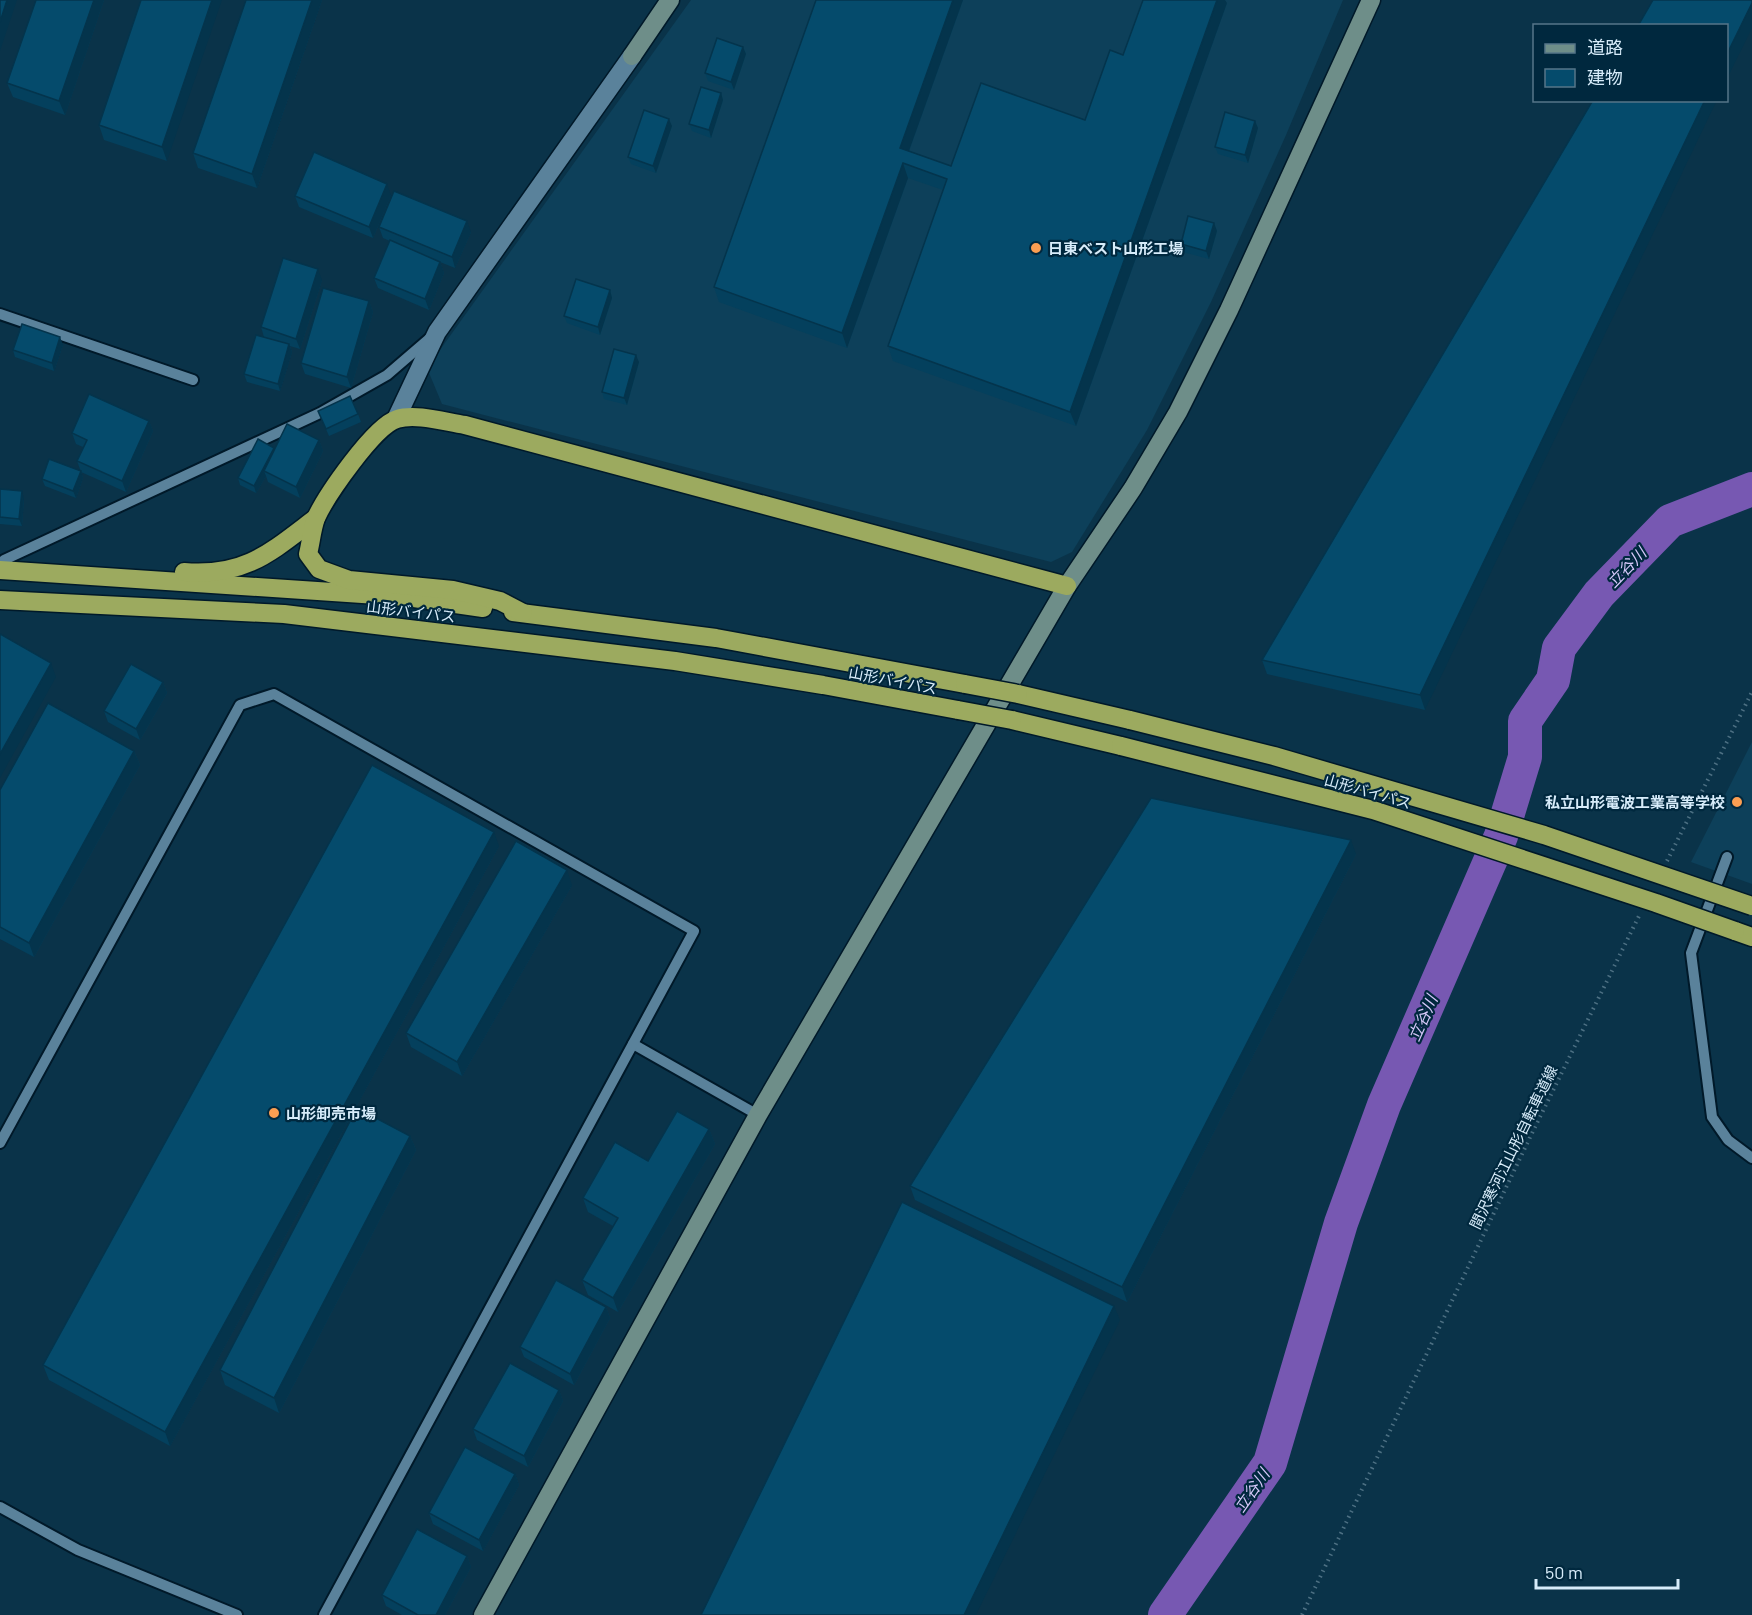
<svg xmlns="http://www.w3.org/2000/svg" width="1752" height="1615" font-family="Barlow,'Noto Sans JP',sans-serif">
<rect width="100%" height="100%" fill="#0a3349"/>
<g fill="#0d405a">
<polygon points="691,0 1343,0 1286,135 1211,302 1147,430 1072,552 1051,562 442,404 427,368"/>
<polygon points="1752,742 1752,884 1691,862"/>
</g>
<g fill="none" stroke-linecap="round" stroke-linejoin="round">
<polyline stroke="#7758b2" stroke-width="34" points="1165,1615 1270,1463 1341,1223 1384,1105 1501,836 1525,757 1525,721 1553,680 1559,648 1599,594 1670,521 1752,489"/>
<defs>
<g id="lane">
<polyline points="0,314 193,380"/>
<polyline points="4,560 320,413 387,375 430,338"/>
<polyline points="1727,857 1691,953 1712,1117 1728,1140 1752,1158"/>
<polyline points="633,1044 758,1115"/>
<polyline points="0,1143 240,705 274,694 694,931 324,1615"/>
<polyline points="0,1507 78,1550 237,1615"/>
</g>
<polyline id="street" points="396,419 437,332 632,56"/>
<g id="secondary">
<polyline points="632,56 670,0"/>
<polyline points="483,1615 758,1115 1067,586 1133,488 1178,412 1229,310 1371,0"/>
</g>
<g id="highway">
<polyline points="0,570 407,597 483,608"/>
<path d="M184,572c61,5 87,-20 132,-54"/>
<polyline points="0,600 284,614 675,661 823,685 958,710"/>
<polyline points="513,612 716,638 965,684"/>
<path d="M523,613l-23,-12 -47,-11 -104,-10 -30,-11 -11,-15c3,-12 4,-25 8,-36 10,-22 58,-92 81,-99 19,-6 48,3 68,6l602,161"/>
<polyline points="1018,694 1130,720"/>
<polyline points="1012,720 1121,746"/>
<polyline points="1735,931 1752,937"/>
</g>
</defs>
<use href="#lane" stroke="#001929" stroke-width="14"/>
<use href="#street" stroke="#001929" stroke-width="21"/>
<use href="#secondary" stroke="#001929" stroke-width="21"/>
<use href="#highway" stroke="#001929" stroke-width="21"/>
<g stroke="#4d7083" stroke-width="4" stroke-dasharray="1.5 4.5" stroke-linecap="butt">
<polyline points="1667,861 1752,692"/>
<polyline points="1302,1615 1534,1129 1639,916"/>
</g>
<use href="#lane" stroke="#5a829b" stroke-width="10"/>
<use href="#street" stroke="#5a829b" stroke-width="18"/>
<use href="#secondary" stroke="#6e8e89" stroke-width="18"/>
<use href="#highway" stroke="#9caa5f" stroke-width="18"/>
<defs>
<g id="highway-bridge">
<polyline points="965,684 1018,694"/>
<polyline points="958,710 1012,720"/>
<polyline points="1130,720 1274,756 1544,835 1752,906"/>
<polyline points="1121,746 1373,810 1656,903 1735,931"/>
</g>
</defs>
<use href="#highway-bridge" stroke="#001929" stroke-width="21" stroke-linecap="butt"/>
<use href="#highway-bridge" stroke="#9caa5f" stroke-width="18"/>
</g>
<g fill="#04405d">
<polygon points="36,0 104,0 65,115 13,97 7,83"/>
<polygon points="141,0 167,161 104,140 99,125"/>
<polygon points="246,0 322,0 257,188 198,168 193,153"/>
<polygon points="816,0 963,0 909,151 951,166 1085,120 1123,55 1227,3 1076,426 893,361 888,346 943,190 908,178 847,348 719,302 714,287"/>
<polygon points="743,47 746,54 734,90 708,81 705,73"/>
<polygon points="721,93 723,100 711,138 692,131 689,124"/>
<polygon points="1593,100 1425,710 1267,674 1262,660"/>
<polygon points="1255,121 1258,128 1248,163 1218,154 1215,147"/>
<polygon points="672,126 656,173 631,164 628,157"/>
<polygon points="391,195 373,238 299,207 295,196"/>
<polygon points="1214,223 1217,231 1209,259 1183,252 1181,244"/>
<polygon points="379,227 471,232 455,268 440,262 444,273 429,310 378,288 374,278 390,241 383,238"/>
<polygon points="322,280 300,349 290,346 292,352 280,391 247,382 244,374 264,337 261,327"/>
<polygon points="610,290 612,298 600,335 567,323 564,316"/>
<polygon points="369,301 373,312 351,388 305,374 301,363"/>
<polygon points="63,345 54,371 15,357 13,350"/>
<polygon points="639,362 627,405 604,399 602,392"/>
<polygon points="318,411 358,414 361,422 329,436"/>
<polygon points="149,421 153,431 126,492 81,472 77,461 83,447 76,444 72,433"/>
<polygon points="319,440 323,451 300,498 268,482 266,476 256,493 240,485 238,478"/>
<polygon points="81,471 83,478 76,498 45,486 42,479"/>
<polygon points="0,489 24,499 22,526 0,524"/>
<polygon points="163,682 167,693 140,740 108,722 104,711"/>
<polygon points="134,751 140,765 34,957 0,939 0,790"/>
<polygon points="499,846 170,1446 49,1380 43,1365"/>
<polygon points="1356,854 1127,1302 915,1200 910,1186"/>
<polygon points="572,885 462,1076 411,1047 406,1033"/>
<polygon points="709,1129 715,1144 618,1312 588,1295 582,1280 613,1226 588,1212 583,1198 648,1161"/>
<polygon points="410,1136 416,1150 279,1413 225,1385 220,1370"/>
<polygon points="606,1307 610,1318 574,1385 524,1357 520,1347"/>
<polygon points="559,1390 563,1401 528,1467 477,1440 473,1429"/>
<polygon points="515,1474 519,1485 483,1551 433,1524 429,1513"/>
<polygon points="467,1556 471,1567 445,1615 402,1615 386,1606 382,1595"/>
</g>
<g fill="#04344c">
<polygon points="7,0 17,0 0,51 0,22"/>
<polygon points="94,0 104,0 65,115 59,101"/>
<polygon points="212,0 222,0 167,161 162,147"/>
<polygon points="312,0 322,0 257,188 252,174"/>
<polygon points="953,0 963,0 905,162 900,148"/>
<polygon points="1217,0 1225,0 1227,3 1076,426 1070,412"/>
<polygon points="1752,3 1752,28 1726,81 1726,56"/>
<polygon points="743,47 746,54 734,90 731,82"/>
<polygon points="721,93 723,100 711,138 709,130"/>
<polygon points="1705,100 1717,100 1425,710 1420,695"/>
<polygon points="669,119 672,126 656,173 653,166"/>
<polygon points="1255,121 1258,128 1248,163 1245,155"/>
<polygon points="903,163 908,178 847,348 842,333"/>
<polygon points="387,184 391,195 373,238 369,227"/>
<polygon points="467,221 471,232 455,268 452,257"/>
<polygon points="1214,223 1217,231 1209,259 1206,251"/>
<polygon points="440,262 444,273 429,310 425,299"/>
<polygon points="318,269 322,280 300,349 296,339"/>
<polygon points="610,290 612,298 600,335 598,327"/>
<polygon points="369,301 373,312 351,388 347,377"/>
<polygon points="60,337 63,345 54,371 52,363"/>
<polygon points="289,344 292,352 280,391 278,384"/>
<polygon points="636,355 639,362 627,405 624,398"/>
<polygon points="149,421 153,431 126,492 122,481"/>
<polygon points="319,440 323,451 300,498 296,487"/>
<polygon points="274,448 277,455 264,471 266,476 256,493 254,486"/>
<polygon points="81,471 83,478 76,498 73,491"/>
<polygon points="22,491 24,499 22,526 19,519"/>
<polygon points="51,663 56,677 0,778 0,754"/>
<polygon points="163,682 167,693 140,740 136,729"/>
<polygon points="134,751 140,765 34,957 29,943"/>
<polygon points="494,832 499,846 170,1446 165,1432"/>
<polygon points="1351,840 1356,854 1127,1302 1122,1287"/>
<polygon points="567,870 572,885 462,1076 457,1062"/>
<polygon points="709,1129 715,1144 618,1312 613,1298"/>
<polygon points="410,1136 416,1150 279,1413 274,1398"/>
<polygon points="1114,1306 1120,1320 976,1615 964,1615"/>
<polygon points="606,1307 610,1318 574,1385 570,1374"/>
<polygon points="559,1390 563,1401 528,1467 524,1456"/>
<polygon points="515,1474 519,1485 483,1551 479,1540"/>
<polygon points="467,1556 471,1567 445,1615 436,1615"/>
</g>
<g fill="#054b6c" stroke="#04344c" stroke-width="1.5">
<polygon points="0,0 7,0 0,22"/>
<polygon points="36,0 94,0 59,101 7,83"/>
<polygon points="141,0 212,0 162,147 99,125"/>
<polygon points="246,0 312,0 252,174 193,153"/>
<polygon points="816,0 953,0 900,148 951,166 981,83 1085,120 1110,50 1123,55 1143,0 1217,0 1070,412 888,346 947,179 903,163 842,333 714,287"/>
<polygon points="1653,0 1752,0 1752,3 1726,56 1726,26 1638,26"/>
<polygon points="717,38 743,47 731,82 705,73"/>
<polygon points="701,87 721,93 709,130 689,124"/>
<polygon points="1593,100 1705,100 1420,695 1262,660"/>
<polygon points="644,110 669,119 653,166 628,157"/>
<polygon points="1225,112 1255,121 1245,155 1215,147"/>
<polygon points="314,152 387,184 369,227 295,196"/>
<polygon points="394,191 467,221 452,257 379,227"/>
<polygon points="1188,216 1214,223 1206,251 1181,244"/>
<polygon points="390,240 440,262 425,299 374,278"/>
<polygon points="283,258 318,269 296,339 261,327"/>
<polygon points="576,279 610,290 598,327 564,316"/>
<polygon points="323,288 369,301 347,377 301,363"/>
<polygon points="22,324 60,337 52,363 13,350"/>
<polygon points="256,335 289,344 278,384 244,374"/>
<polygon points="614,349 636,355 624,398 602,392"/>
<polygon points="89,394 149,421 122,481 77,461 87,440 72,433"/>
<polygon points="350,396 358,414 326,429 318,411"/>
<polygon points="287,424 319,440 296,487 264,471"/>
<polygon points="258,439 274,448 254,486 238,478"/>
<polygon points="49,459 81,471 73,491 42,479"/>
<polygon points="0,489 22,491 19,519 0,517"/>
<polygon points="0,634 51,663 0,754"/>
<polygon points="131,664 163,682 136,729 104,711"/>
<polygon points="48,703 134,751 29,943 0,927 0,790"/>
<polygon points="372,765 494,832 165,1432 43,1365"/>
<polygon points="1151,798 1351,840 1122,1287 910,1186"/>
<polygon points="516,841 567,870 457,1062 406,1033"/>
<polygon points="357,1108 410,1136 274,1398 220,1370"/>
<polygon points="677,1111 709,1129 613,1298 582,1280 618,1218 583,1198 615,1142 648,1161"/>
<polygon points="902,1202 1114,1306 964,1615 701,1615"/>
<polygon points="556,1280 606,1307 570,1374 520,1347"/>
<polygon points="510,1363 559,1390 524,1456 473,1429"/>
<polygon points="465,1447 515,1474 479,1540 429,1513"/>
<polygon points="417,1529 467,1556 436,1615 418,1615 382,1595"/>
</g>
<g fill="#fb9e52" stroke="#00283e" stroke-width="2">
<circle cx="1036" cy="248" r="6"/>
<circle cx="1737" cy="802" r="6"/>
<circle cx="274" cy="1113" r="6"/>
</g>
<g text-anchor="middle" dominant-baseline="central" stroke-width="4.5" stroke-linejoin="round" paint-order="stroke">
<g font-size="15" font-weight="bold" fill="#d7ecfa" stroke="#00283e" text-anchor="start">
<text x="1048" y="248">日東ベスト山形工場</text>
<text x="1725" y="802" text-anchor="end">私立山形電波工業高等学校</text>
<text x="286" y="1113">山形卸売市場</text>
</g>
<g font-size="15" fill="#d7ecfa" stroke="#00283e">
<text transform="translate(411 611) rotate(7)">山形バイパス</text>
<text transform="translate(893 680) rotate(11)">山形バイパス</text>
<text transform="translate(1368 791) rotate(16)">山形バイパス</text>
<text transform="translate(1513 1147) rotate(-64)">間沢寒河江山形自転車道線</text>
</g>
<g font-size="16" font-style="italic" fill="#d5c8f9" stroke="#00283e">
<text transform="translate(1626 567) rotate(-46)">立谷川</text>
<text transform="translate(1422 1018) rotate(-66)">立谷川</text>
<text transform="translate(1251 1490) rotate(-55)">立谷川</text>
</g>
</g>
<rect x="1533" y="24" width="195" height="78" fill="#00283e" stroke="#567689" stroke-width="1.5"/>
<rect x="1545" y="44" width="30" height="9" fill="#6e8e89" stroke="#567689" stroke-width="1.5"/>
<text x="1587" y="54" font-size="18" fill="#d7ecfa">道路</text>
<rect x="1545" y="69" width="30" height="18" fill="#054b6c" stroke="#567689" stroke-width="1.5"/>
<text x="1587" y="84" font-size="18" fill="#d7ecfa">建物</text>
<path d="M1536 1579v9h142v-9" fill="none" stroke="#d7ecfa" stroke-width="3"/>
<text x="1545" y="1579" font-size="18" fill="#d7ecfa" stroke="#00283e" stroke-width="4.5" paint-order="stroke">50 m</text>
</svg>
